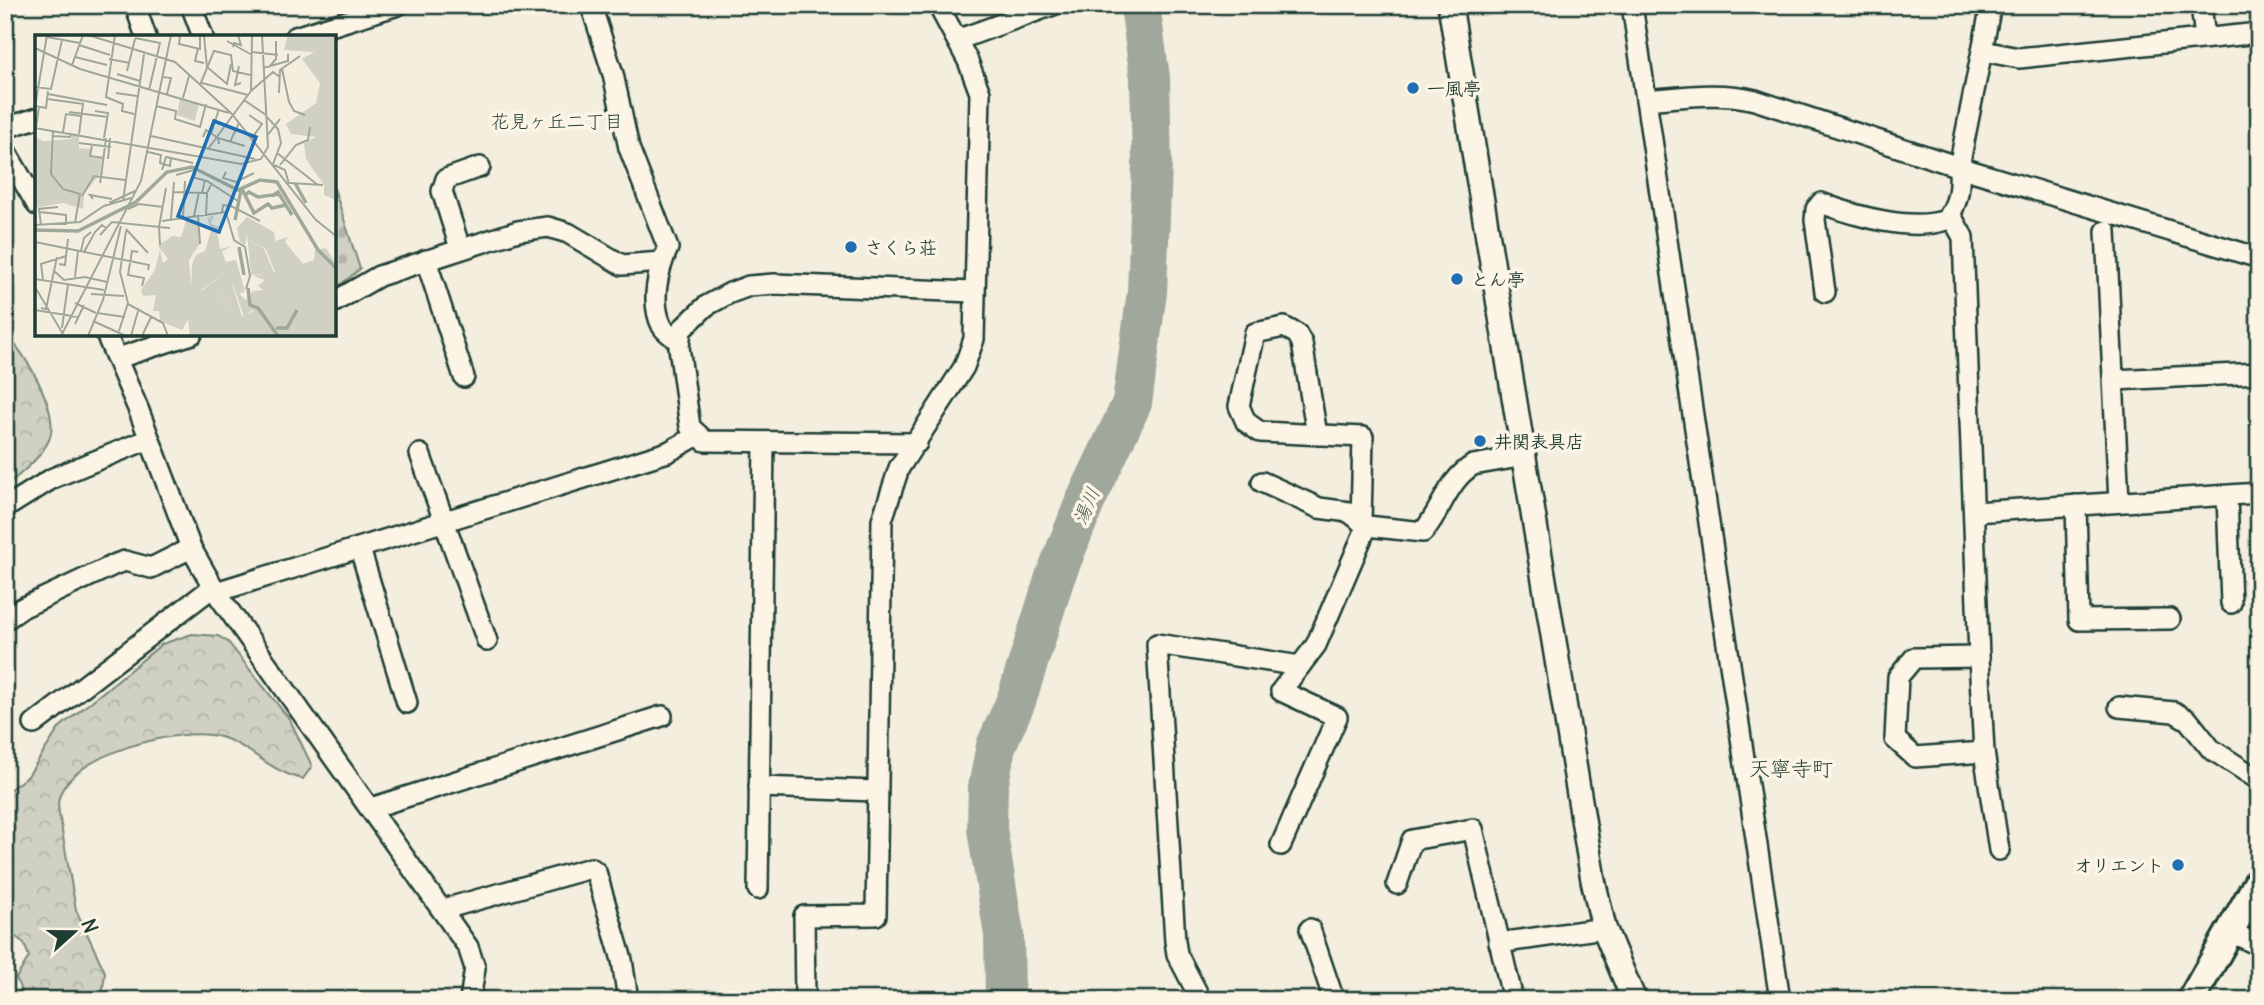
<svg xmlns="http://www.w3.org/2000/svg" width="2264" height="1005" font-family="Delius,'Klee One',sans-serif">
<defs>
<pattern id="forest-crowns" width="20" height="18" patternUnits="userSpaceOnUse" patternTransform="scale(1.75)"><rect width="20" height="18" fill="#d0d1c2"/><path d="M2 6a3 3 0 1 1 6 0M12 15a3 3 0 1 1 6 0" fill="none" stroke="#b2b4a7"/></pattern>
<pattern id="cemetery-stones" width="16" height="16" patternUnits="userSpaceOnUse" patternTransform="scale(1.75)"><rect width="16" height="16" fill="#d0d1c2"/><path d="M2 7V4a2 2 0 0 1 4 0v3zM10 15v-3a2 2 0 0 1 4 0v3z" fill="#b2b4a7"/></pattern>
</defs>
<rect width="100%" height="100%" fill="#f3eede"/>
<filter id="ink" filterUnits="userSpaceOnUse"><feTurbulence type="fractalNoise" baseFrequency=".0143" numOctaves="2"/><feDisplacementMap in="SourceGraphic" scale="14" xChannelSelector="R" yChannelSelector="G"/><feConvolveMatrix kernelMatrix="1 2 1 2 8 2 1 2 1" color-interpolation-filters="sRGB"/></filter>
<g filter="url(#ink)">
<g fill="url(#forest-crowns)" stroke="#78877b" stroke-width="2">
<path d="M5,334c20,17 56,79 44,106 -9,19 -28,33 -44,47z"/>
<path d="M192,634l26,2 10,6 62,78 22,46 -9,13c-32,-6 -54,-35 -86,-43 -39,-9 -147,18 -158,62 -2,5 0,12 0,16l17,96 29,62 -3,25 -7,3h-66l-6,-4 -7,-18 13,-21 -5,-14 -8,-6 -11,3v-147l23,-17 32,-49 102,-83z"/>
</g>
<polygon fill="url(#cemetery-stones)" stroke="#78877b" stroke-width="2" points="334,188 360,269 334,290"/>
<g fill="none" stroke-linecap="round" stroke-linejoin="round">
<polyline stroke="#a0a89b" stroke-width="40" points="1005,1000 1004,934 987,829 988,788 996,746 1016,701 1055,577 1085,502 1132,403 1147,292 1152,165 1150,78 1140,5"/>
<defs>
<g id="minor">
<polyline points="135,5 146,37"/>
<polyline points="191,5 203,37"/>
<path d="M591,5l22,69 16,74 39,100c-10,22 -18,54 -6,78 3,6 12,11 17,15"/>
<polyline points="1632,5 1780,1000"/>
<polyline points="2201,5 2205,38"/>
<polyline points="295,37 398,5"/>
<polyline points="957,40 1053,5"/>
<polyline points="1983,51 2019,58 2259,33"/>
<path d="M1646,100c37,-3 73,-9 109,0l204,67 300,91"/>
<polyline points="5,128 37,118"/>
<polyline points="5,150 37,205"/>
<polyline points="1950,214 1963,237 1979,657 1984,752 1999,850"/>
<polyline points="2106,231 2119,502"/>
<polyline points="460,248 442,191 446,179 480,167"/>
<polyline points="426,260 464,377"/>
<path d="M1825,292l-10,-72 1,-11 5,-6c34,13 90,29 125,17 13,-17 14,-33 13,-53l32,-162"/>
<polyline points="334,302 379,276 518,231 548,227 568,233 622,265 662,262"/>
<polyline points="106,334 139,411 191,548 216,592 468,947 475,968 470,1000"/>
<polyline points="118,358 192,334"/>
<polyline points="2114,380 2259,373"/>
<polyline points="1317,435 1302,343 1297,334 1284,327 1255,333 1239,406 1246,422 1260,432 1363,437 1361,522"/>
<polyline points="917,443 705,441 690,427 679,347 681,330 706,306 730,293 749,286 774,284 973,292"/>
<polyline points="420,454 487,641"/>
<path d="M1262,482l57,26 30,4 18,14 56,6c19,-22 24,-51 50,-67l52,-9"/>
<polyline points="2227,496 2231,603"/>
<polyline points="2076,505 2079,620 2170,619"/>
<polyline points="5,508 53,478 149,439"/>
<polyline points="1975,512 2259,493"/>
<polyline points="360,549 407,703"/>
<polyline points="216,592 668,452 698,435"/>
<polyline points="5,620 22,608 116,564 125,561 151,568 191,548"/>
<polyline points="1979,657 1914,658 1898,677 1895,739 1915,757 1984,752"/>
<polyline points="2119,707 2174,712 2188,720 2211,749 2259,780"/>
<polyline points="34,724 213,587"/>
<polyline points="759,787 877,791"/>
<polyline points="371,808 662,716"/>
<polyline points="1281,845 1337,717 1281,691 1316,645 1367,526"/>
<polyline points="1397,884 1412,840 1473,829 1513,1000"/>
<polyline points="758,889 764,443"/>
<polyline points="444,909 591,868 596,872 622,960 628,1000"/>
<polyline points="1310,929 1334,1000"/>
<polyline points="2230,931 2259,946"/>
<polyline points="1499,943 1604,928"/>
<polyline points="805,1000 804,916 876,915 882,520 899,468 964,367 974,339 980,93 968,61 938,5"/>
<polyline points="1201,1000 1177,954 1175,941 1157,644 1300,666"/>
</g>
<polyline id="tertiary" points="1450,5 1593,880 1604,928 1634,1000"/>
<polyline id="secondary" points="2191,1000 2259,880"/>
</defs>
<use href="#minor" stroke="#1f3d34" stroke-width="24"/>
<use href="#tertiary" stroke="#1f3d34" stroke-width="28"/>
<use href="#secondary" stroke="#1f3d34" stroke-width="32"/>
<use href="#minor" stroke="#fcf5e5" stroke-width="19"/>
<use href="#tertiary" stroke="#fcf5e5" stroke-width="23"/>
<use href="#secondary" stroke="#fcf5e5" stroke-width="26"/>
</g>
</g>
<g fill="#1f6fb2" stroke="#fcf5e5" stroke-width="2.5">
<circle cx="1413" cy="88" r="7"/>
<circle cx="851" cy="247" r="7"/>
<circle cx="1457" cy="279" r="7"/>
<circle cx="1480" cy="441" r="7"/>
<circle cx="2178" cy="865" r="7"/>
</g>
<g text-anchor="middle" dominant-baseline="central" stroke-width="7" stroke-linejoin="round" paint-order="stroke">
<g font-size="18" font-weight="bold" fill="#1f3d34" stroke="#fcf5e5" text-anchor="start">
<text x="1427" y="88">一風亭</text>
<text x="865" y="247">さくら荘</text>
<text x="1471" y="279">とん亭</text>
<text x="1494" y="441">井関表具店</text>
<text x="2164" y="865" text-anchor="end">オリエント</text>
</g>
<g font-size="19" fill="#1f3d34" stroke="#fcf5e5">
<text x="557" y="121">花見ヶ丘二丁目</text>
</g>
<g font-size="19" font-style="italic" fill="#465d53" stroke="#fcf5e5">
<text transform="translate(1086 506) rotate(-66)">湯川</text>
</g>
<g font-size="21" fill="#1f3d34" stroke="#fcf5e5">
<text x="1791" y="768">天寧寺町</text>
</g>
</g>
<g transform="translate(35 35)">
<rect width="301" height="301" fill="#f3eede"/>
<path d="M201,225l9,31 -6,3 16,14 -11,9 -11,-33 -11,9 10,12 -3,6h-4l-5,-16 -14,4 -6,-7 23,-18 3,-12z" fill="#d0d1c2"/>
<path d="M253,0h48v165l-12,-5v-10l-18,-26 -2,-16 12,-6 -25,-3 -5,-10 30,-21 4,-20 -18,-24 12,-7 -30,-2zM179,180l-3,9 10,3 -4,3 3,19 13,-3 -11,5 4,12 -3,11 -22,16 3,7 16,-2 5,15 4,1 3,-6 -10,-12 10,-10 10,34 12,-6 -8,-11 7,-9 10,-1 -5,-4 7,-6 -12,-4 22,-4 -9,-23 -17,-9 -2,-6 -2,12 -5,-4 -3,-14 10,-11 27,15 1,9 13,-4 -3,5 18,22 11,-4 1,-10 11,-2 10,16v72h-146l-2,-17 -6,11 -22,-9 -1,-10h-6l3,-16 -13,1 -2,-6 14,-20 5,-20 3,13 5,-4 -10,-13 14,-10 9,1 5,-16h11l4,21 -12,18 2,27 1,-23 4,-9 9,-4 6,-20 -4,-13z" fill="#d0d1c2"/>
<path d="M212,198l2,7 15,9 10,24 -23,2z" fill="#d0d1c2"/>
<path d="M37,98l7,1v14l12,1 -1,8 12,1 -2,16 -16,20 -1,15 -20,-6 -28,5v-71l8,4 28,-2z" fill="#d0d1c2"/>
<path d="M145,63l19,5 -4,18 -18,-6zM8,149h10v19h-18z" fill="#d0d1c2"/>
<path fill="none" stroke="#a0a89b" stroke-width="3.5" d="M260,148l11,20M207,154l12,24 14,-9 4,4 14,-3M209,161l5,-4 9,5 22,-3M237,161l6,-4 14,23M200,185l6,-30M0,195l43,1 58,-29 31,-30 25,-5 46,23 22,-10 17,2 41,68 18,18M204,212l5,28M213,253l2,17 8,3 20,28M241,293h11l10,-18"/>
<path fill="none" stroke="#9ea79a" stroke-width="2" d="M53,0l87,27 56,51 85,107 20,16M80,0l-9,62 17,7 -1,7 12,3M145,0l-1,9 21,5v-14M169,0l3,33M12,2l33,6M100,3l25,5 -11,47M192,6l25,14M44,10l31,10M198,12l1,-4 7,2 -3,-10M0,13l45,21 149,44M163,13l-3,13 9,2M217,17l26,3M40,22l32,8M74,24l21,4M37,30l11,-30M204,31l-4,19 6,-2M172,32l20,17 4,-20M234,32l7,-8v-18M228,33l25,-7v-7M247,34l7,33 5,9 11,4M92,36l8,-32M82,39l23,7M128,42l8,1 -4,16M167,48l46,12M165,50l14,-34 17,4 2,16 17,4M0,52l16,2 11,-49M216,56l22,-19 7,5M81,58l21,3M244,58l1,-23 20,-14M13,59l59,11M148,63l6,-22M12,64l37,5M209,65l22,15M0,71l11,2 2,-17M121,71l20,5 -1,8 25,8 6,-23M0,72l12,-72M60,76l13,2 -4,25M34,77l39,5M198,80l18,-24 1,-56M214,80l13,9 -10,14M231,81l12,13 3,14 -8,21M0,93l206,36 20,-5 7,-12 -6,-112M1,93l3,-21M18,95l-2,44 12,15 17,5 -5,29M28,97l3,-18 15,2M44,99l4,-30M176,99l8,-25M18,101l17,1 1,-4M116,101l104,23M232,101l13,-17M168,102l3,-7 12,8 1,6M71,103l-5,39 24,3M183,103l27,8M195,107l9,-19M44,108l32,4M57,110l-2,11 14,2M173,114l25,-34M113,117l13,3 -1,8 10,3 1,-8M242,118l41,32M73,124l2,-21M239,130l11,5 4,14M245,130l16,-20 12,-5 2,-13M127,135l4,-13 27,6M191,137l-3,6 13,4 18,-9M141,140l18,-5 1,6M157,142l15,4 31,20M170,145l-3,13h5l4,-8M255,148l33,2M138,157l30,1M47,161l12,-20 7,1 -1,6M58,164l-3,-4 22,4M88,166l21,-147M74,168l26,-12M93,174l11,-5 24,3M5,177l26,3v10M187,177l1,-7 8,1 29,15M159,181l5,-24M163,181l2,28M171,181l1,-22M148,183l2,-37M136,184l3,-37M127,186l64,-9 8,28 11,7 5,29 -4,13M0,190l45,-3 24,-16 27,-8M6,190l-2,-16 19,-2M91,194l22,24M65,200l12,-13 47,5 7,-39M0,207l114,23 -1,5M125,210l-1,-18 11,1M46,216l3,-13 7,-6M49,217l11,-20 7,-7 4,3M103,217l-6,-1 -4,24 16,3 -2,8M24,229l6,1 3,-26M18,235l11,10 21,-3 22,5M40,242l3,-26M0,244l69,11M8,245l-2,-16 25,-8M0,252l28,47M56,259l33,2M40,268l21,10M93,269l35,19 5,13M6,273l5,1 11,-52M0,275l43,7M62,278l28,4M58,286l33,15M40,289l9,-19M27,293l6,-44M84,296l9,-28 -8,-31 6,-41M26,301l80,-155 30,-146M53,301l15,-36 18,-74M96,301l7,-25M107,301l9,-19"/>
<path fill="#1f6fb2" fill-opacity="0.15" stroke="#1f6fb2" stroke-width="3.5" d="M179,86l42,16 -37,95 -41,-16z"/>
<rect width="301" height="301" fill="none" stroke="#1f3d34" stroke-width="3.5"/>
</g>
<rect width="2264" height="1005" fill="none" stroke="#fcf5e5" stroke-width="28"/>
<rect x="14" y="14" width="2236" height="977" fill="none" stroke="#1f3d34" stroke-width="2.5" filter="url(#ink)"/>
<g transform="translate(74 932) rotate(69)" stroke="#fcf5e5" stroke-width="5" paint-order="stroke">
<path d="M0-5L12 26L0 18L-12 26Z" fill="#1f3d34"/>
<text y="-10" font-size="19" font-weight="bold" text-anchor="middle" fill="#1f3d34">N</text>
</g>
</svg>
